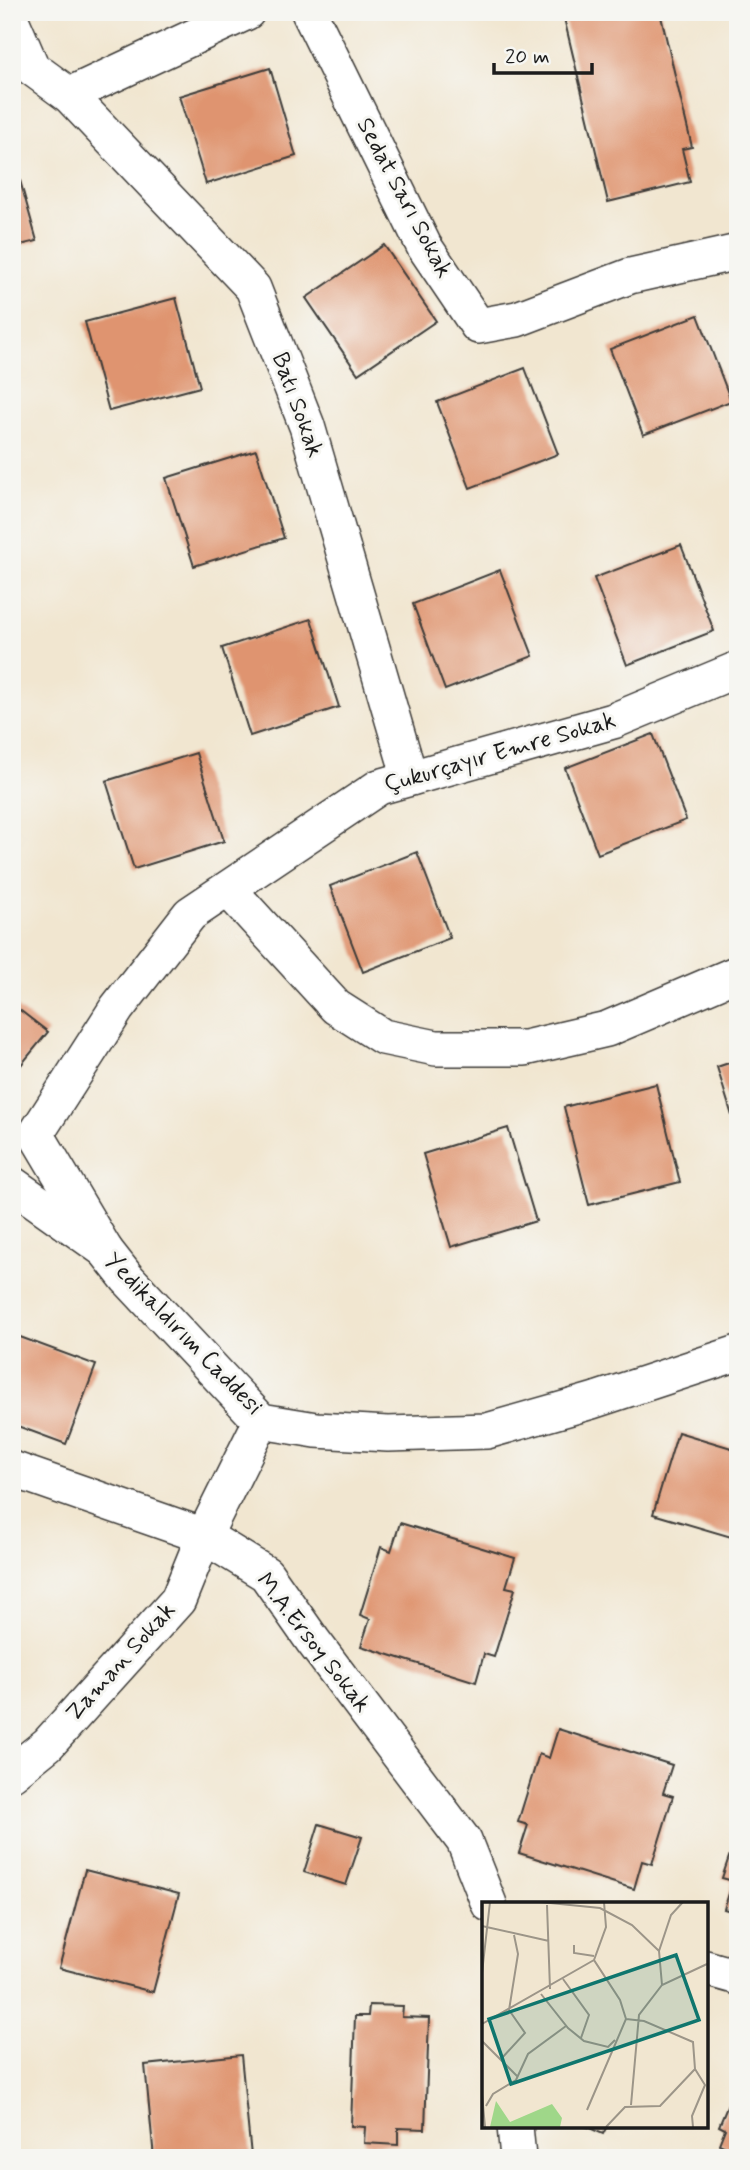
<svg xmlns="http://www.w3.org/2000/svg" width="750" height="2170" font-family="Mynerve,sans-serif">
<rect width="100%" height="100%" fill="#f6f6f2"/>
<filter id="ink" filterUnits="userSpaceOnUse"><feTurbulence type="fractalNoise" baseFrequency=".0143" numOctaves="2"/><feDisplacementMap in="SourceGraphic" scale="14" xChannelSelector="R" yChannelSelector="G"/><feConvolveMatrix kernelMatrix="1 2 1 2 8 2 1 2 1" color-interpolation-filters="sRGB"/></filter>
<filter id="wash" filterUnits="userSpaceOnUse"><feTurbulence type="fractalNoise" baseFrequency=".00686" numOctaves="4" result="noise"/><feDisplacementMap in="SourceGraphic" scale="28" xChannelSelector="R" yChannelSelector="G"/><feGaussianBlur stdDeviation="1.57" result="paint"/><feColorMatrix in="noise" values="0 0 0 0 0 0 0 0 0 0 0 0 0 0 0 0 0 1.4 0 .05"/><feComposite in="paint" operator="in"/></filter>
<g filter="url(#wash)">
<rect width="100%" height="100%" fill="#f1e6d0"/>
<g id="blocks">
<g fill="#df946f">
<polygon points="556,12 660,12 692,147 682,149 690,182 608,202 564,18 558,19"/>
<polygon points="270,68 296,156 206,184 179,96"/>
<polygon points="12,152 37,241 12,247"/>
<polygon points="384,245 436,321 358,374 306,298"/>
<polygon points="176,298 200,387 109,411 85,322"/>
<polygon points="698,315 731,401 643,435 610,349"/>
<polygon points="525,368 558,454 470,488 437,402"/>
<polygon points="256,450 284,538 194,566 166,478"/>
<polygon points="681,545 714,631 627,665 594,578"/>
<polygon points="500,570 533,656 445,690 413,604"/>
<polygon points="311,619 339,707 250,736 222,648"/>
<polygon points="653,734 686,820 598,854 565,768"/>
<polygon points="196,753 224,841 134,869 106,781"/>
<polygon points="417,852 450,938 363,972 330,886"/>
<polygon points="12,1004 48,1032 12,1076"/>
<polygon points="738,1060 738,1132 737,1132 717,1067"/>
<polygon points="656,1084 680,1182 589,1205 564,1107"/>
<polygon points="508,1128 536,1221 451,1247 423,1154"/>
<polygon points="12,1334 96,1365 66,1444 12,1424"/>
<polygon points="678,1432 738,1450 738,1539 653,1514"/>
<polygon points="400,1523 515,1558 506,1587 515,1589 494,1657 484,1654 476,1682 361,1646 370,1619 360,1615 381,1547 391,1551"/>
<polygon points="558,1729 672,1765 663,1793 673,1796 652,1864 642,1861 634,1889 519,1853 528,1825 518,1822 539,1754 549,1758"/>
<polygon points="319,1824 362,1837 346,1885 304,1872"/>
<polygon points="738,1830 738,1913 724,1909 733,1881 722,1878"/>
<polygon points="85,1870 179,1894 153,1992 59,1968"/>
<polygon points="369,2005 403,2006 402,2017 429,2018 425,2129 398,2128 398,2145 364,2143 365,2127 351,2126 355,2016 368,2016"/>
<polygon points="241,2055 251,2156 154,2158 145,2065"/>
<polygon points="738,2081 738,2158 732,2158 735,2151 719,2144 725,2129 719,2126"/>
<polygon points="585,2126 607,2126 603,2134"/>
</g>
</g>
</g>
<g filter="url(#ink)">
<use href="#blocks" fill-opacity="0" stroke="#3c3a37" stroke-width="2"/>
<g fill="none" stroke-linecap="round" stroke-linejoin="round">
<defs>
<g id="minor">
<polyline points="309,12 424,246 478,326 517,319 630,276 738,252"/>
<polyline points="12,22 32,68 69,95 253,288 307,426 410,778"/>
<polyline points="69,95 247,12"/>
<polyline points="228,889 336,1007 383,1037 436,1048 525,1048 607,1029 738,973"/>
<polyline points="12,1184 105,1250 127,1278 261,1421 316,1430 388,1434 487,1431 592,1401 738,1353"/>
<polyline points="105,1250 36,1134 117,1008 190,914 379,787 613,721 738,669"/>
<polyline points="12,1469 204,1536 266,1574 313,1641 464,1841 489,1904"/>
<polyline points="12,1773 48,1744 178,1600 204,1536 261,1421"/>
<polyline points="706,1968 738,1977"/>
<polyline points="515,2126 518,2158"/>
</g>
</defs>
<use href="#minor" stroke="#3c3a37" stroke-width="38"/>
<use href="#minor" stroke="#fff" stroke-width="35"/>
</g>
</g>
<g text-anchor="middle" dominant-baseline="central" stroke-width="6" stroke-linejoin="round" paint-order="stroke">
<g font-size="24" fill="#1c1c1c" stroke="#f6f6f2">
<text transform="translate(404 198) rotate(62)">Sedat Sarı Sokak</text>
<text transform="translate(297 405) rotate(70)">Batı Sokak</text>
<text transform="translate(500 753) rotate(-16)">Çukurçayır Emre Sokak</text>
<text transform="translate(183 1334) rotate(46)">Yedikaldırım Caddesi</text>
<text transform="translate(313 1643) rotate(52)">M.A.Ersoy Sokak</text>
<text transform="translate(121 1662) rotate(-48)">Zaman Sokak</text>
</g>
</g>
<g transform="translate(482 1902)">
<rect width="226" height="226" fill="#f1e6d0"/>
<path d="M14,199l14,21 42,-18 10,14 -2,9h-70z" fill="#9fd789"/>
<path fill="none" stroke="#9c9588" stroke-width="2" d="M58,0l60,6 32,17 27,26 3,34M65,3l3,84M0,24l67,15M92,43v8l20,3M177,49l12,-36 12,-13M0,71l8,-71M81,77l26,36 -8,23M59,92l27,34 16,13 24,6 7,-7M144,117l18,2 49,21 2,27M0,122l112,-64M0,139l35,35M19,157l24,-26 -16,-23 9,-56 -4,-19M0,192l3,33M149,203l8,-90 23,-30 45,-21M4,204l7,-12 23,-14 12,-26 38,-28M105,208l39,-91 -6,-19 -26,-40 12,-33 -2,-25M124,225l19,-20 35,-1 35,-37M211,225l-1,-11 13,-31 -10,-16"/>
<path fill="#0f766e" fill-opacity="0.15" stroke="#0f766e" stroke-width="3.5" d="M194,53l23,65 -188,64 -22,-65z"/>
<rect width="226" height="226" fill="none" stroke="#1c1c1c" stroke-width="3.5"/>
</g>
<rect width="750" height="2170" fill="none" stroke="#f6f6f2" stroke-width="42"/>
<path d="M494 63v10h98v-10" fill="none" stroke="#1c1c1c" stroke-width="3.5"/>
<text x="505" y="63" font-size="21" fill="#1c1c1c" stroke="#f6f6f2" stroke-width="5" paint-order="stroke">20 m</text>
</svg>
